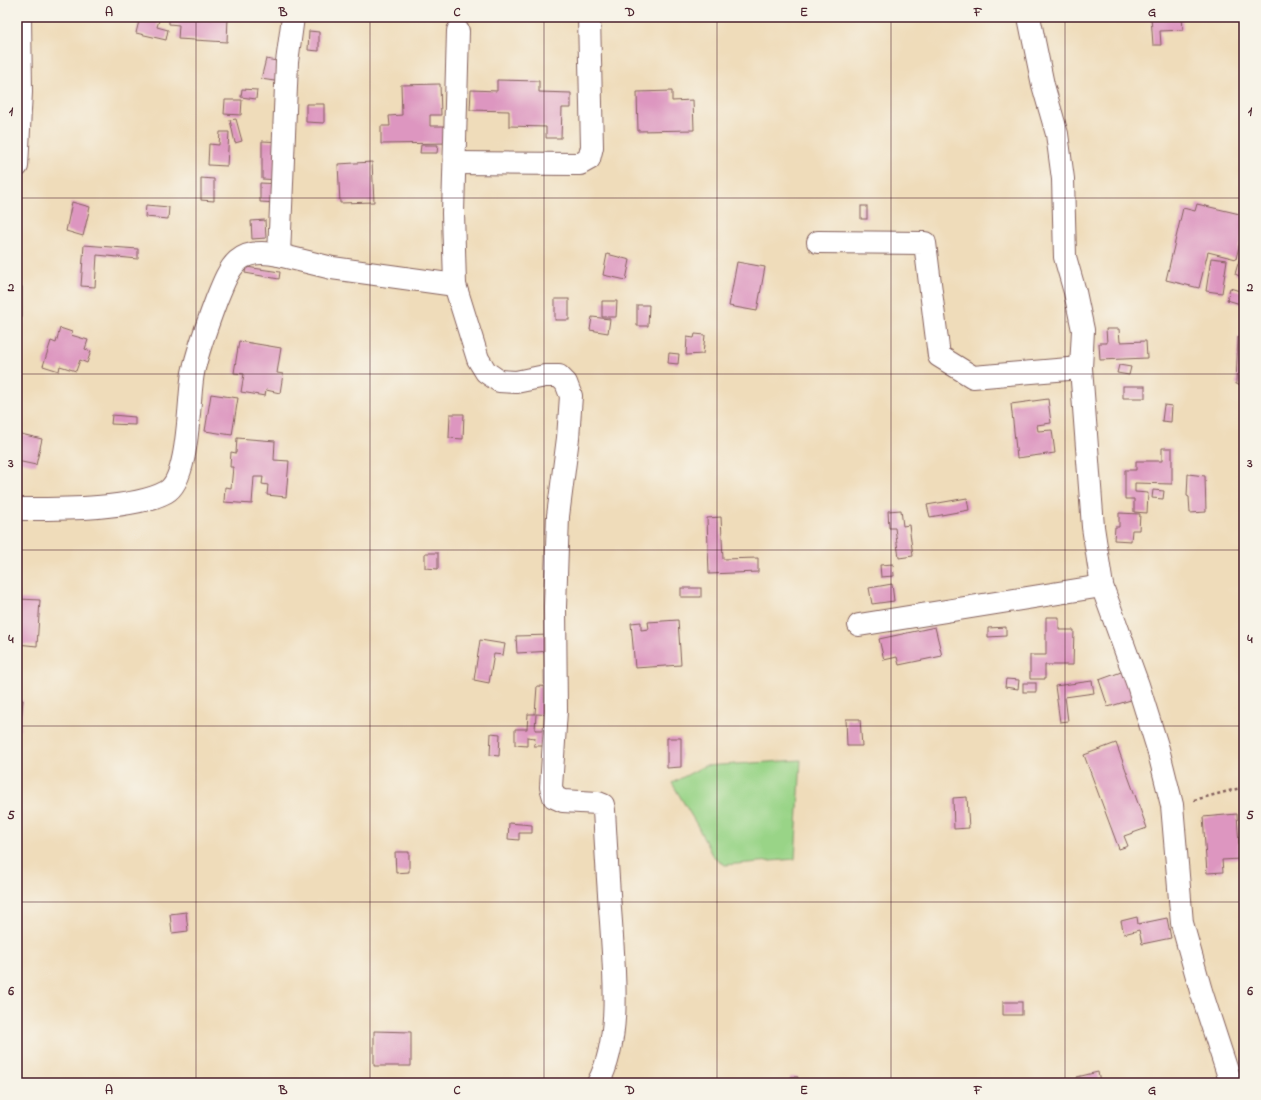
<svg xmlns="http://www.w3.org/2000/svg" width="1261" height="1100" font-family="'Indie Flower',sans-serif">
<rect width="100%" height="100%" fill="#f7f3e8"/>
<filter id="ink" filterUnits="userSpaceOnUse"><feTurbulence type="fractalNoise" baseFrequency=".025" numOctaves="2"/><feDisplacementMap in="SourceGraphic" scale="8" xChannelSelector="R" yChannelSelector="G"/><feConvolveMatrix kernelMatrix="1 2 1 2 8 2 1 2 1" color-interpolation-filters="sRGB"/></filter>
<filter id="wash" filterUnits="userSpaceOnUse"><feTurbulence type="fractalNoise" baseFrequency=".012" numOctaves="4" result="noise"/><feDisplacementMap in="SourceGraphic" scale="16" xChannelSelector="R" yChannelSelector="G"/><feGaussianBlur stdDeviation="0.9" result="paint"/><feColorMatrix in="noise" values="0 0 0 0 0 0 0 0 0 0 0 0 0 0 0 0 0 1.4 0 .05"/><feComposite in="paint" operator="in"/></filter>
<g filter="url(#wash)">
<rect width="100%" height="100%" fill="#efdcba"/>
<polygon fill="#99d487" stroke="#727a59" points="801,760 795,859 725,865 712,855 697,825 672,783 704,766"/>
<g id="blocks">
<g fill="#dd96c0">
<polygon points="140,17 160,17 157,27 168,30 166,40 136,33"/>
<polygon points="169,17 228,17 227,42 178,39 179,25 169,24"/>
<polygon points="1151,17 1182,17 1183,30 1160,31 1161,45 1153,45"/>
<polygon points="309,31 319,32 319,51 308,50"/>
<polygon points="266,59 287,63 281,82 261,79"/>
<polygon points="497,80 539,81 539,92 571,93 571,108 562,108 561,138 546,138 546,127 509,126 509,111 470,110 471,90 497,91"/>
<polygon points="440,84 441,115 430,115 430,126 450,126 450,143 381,144 381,126 390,126 389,116 402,115 401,85"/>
<polygon points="242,89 257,90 256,99 241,97"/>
<polygon points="672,91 672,101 693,100 694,130 638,131 637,92"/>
<polygon points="225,100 242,100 241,115 224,114"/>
<polygon points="306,104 324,104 324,123 306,122"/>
<polygon points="236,119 242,141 235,143 230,120"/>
<polygon points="220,132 229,132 227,166 208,165 209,144 219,145"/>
<polygon points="262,141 283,142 282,180 262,179"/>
<polygon points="421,145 438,145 437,153 420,153"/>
<polygon points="372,162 374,202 340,203 338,164"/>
<polygon points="201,178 214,179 214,201 201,200"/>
<polygon points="260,183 280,184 279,203 260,202"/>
<polygon points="72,202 90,207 83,236 66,231"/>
<polygon points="1197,204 1244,215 1244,226 1236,259 1208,252 1199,288 1166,280 1183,208 1195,211"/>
<polygon points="146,205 169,207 168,219 145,217"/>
<rect x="861" y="206" width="6" height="13"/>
<polygon points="265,220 266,238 252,239 251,221"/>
<polygon points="84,245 138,249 138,259 97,255 95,287 81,286"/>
<polygon points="607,254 630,260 626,280 603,275"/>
<polygon points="1240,257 1244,258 1244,278 1235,274"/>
<polygon points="1211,258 1227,260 1222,293 1206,291"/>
<polygon points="737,262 765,267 757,311 729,306"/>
<polygon points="246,267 280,272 279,279 245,273"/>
<rect x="17" y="287" width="5" height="30"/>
<polygon points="1230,288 1243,292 1244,289 1244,305 1227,300"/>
<rect x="555" y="299" width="14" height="21"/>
<polygon points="602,301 617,301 616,317 602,317"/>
<polygon points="637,305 649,305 648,326 637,326"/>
<polygon points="592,317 610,319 608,333 590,330"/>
<polygon points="60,328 72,332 71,335 88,340 85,349 91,351 87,363 80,360 76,371 60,366 59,371 43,366 51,341 56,343"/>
<polygon points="1106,329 1119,329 1120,342 1146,341 1147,358 1100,360 1099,343 1107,343"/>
<polygon points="695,334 705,335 703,354 686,355 687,337 694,338"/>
<polygon points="1238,337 1244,337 1244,385 1236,384"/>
<polygon points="239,341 281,348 277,373 283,374 280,393 266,390 265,396 241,392 244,374 234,373"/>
<polygon points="669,353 679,354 678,364 668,363"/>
<polygon points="1119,365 1131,367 1129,375 1117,373"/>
<rect x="1123" y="386" width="22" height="12"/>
<polygon points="211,394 238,398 232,435 205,431"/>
<polygon points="1048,399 1051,423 1037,425 1038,431 1052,430 1055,453 1017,458 1011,404"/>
<polygon points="1164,405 1172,406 1171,422 1162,421"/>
<polygon points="450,414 464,414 463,439 449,438"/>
<polygon points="112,415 135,417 135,425 111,424"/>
<polygon points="17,433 42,439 36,465 17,461"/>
<polygon points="237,438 275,441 274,460 289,461 286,497 267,495 268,485 262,484 263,477 254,477 252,504 224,502 225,487 231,488 233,467 230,467 231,452 236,453"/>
<polygon points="1162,448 1172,448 1172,484 1135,483 1135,492 1148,493 1147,513 1134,512 1134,499 1125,499 1125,470 1136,470 1136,461 1162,461"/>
<polygon points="1242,473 1244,473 1244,504 1241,504"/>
<polygon points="1188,474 1205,476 1206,512 1190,513 1189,497 1187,496"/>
<polygon points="1153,490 1164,491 1163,499 1152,498"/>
<polygon points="967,498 969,510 930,517 927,505"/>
<polygon points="901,510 903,526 909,525 913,556 899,558 895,528 889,528 888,511"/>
<polygon points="1119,513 1140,514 1139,530 1132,530 1131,541 1114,540 1115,527 1119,527"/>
<polygon points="721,517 723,559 758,558 758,572 709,574 707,518"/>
<polygon points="425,553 438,553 438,569 425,568"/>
<polygon points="893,564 894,576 881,577 880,565"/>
<polygon points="892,584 894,601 872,604 869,588"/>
<rect x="681" y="588" width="20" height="9"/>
<polygon points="17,592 20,592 19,599 40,600 37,646 17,644"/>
<polygon points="1046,617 1059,617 1059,630 1074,630 1073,665 1045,665 1045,679 1030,679 1030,655 1046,655"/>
<polygon points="678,620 681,665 635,668 631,623 641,622 641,630 649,629 648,622"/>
<polygon points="935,627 942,656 899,665 897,657 884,660 879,639"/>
<polygon points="1006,627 1006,636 988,637 988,628"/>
<polygon points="551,635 552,651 517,653 516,636"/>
<polygon points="480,640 505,644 503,655 494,654 489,683 474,680"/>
<polygon points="1124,671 1134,699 1108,707 1099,680"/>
<polygon points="1006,679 1019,680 1018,689 1005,687"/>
<polygon points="1092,681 1094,693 1065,697 1068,721 1060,722 1055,686"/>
<rect x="1023" y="683" width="13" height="9"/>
<polygon points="537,686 557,687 555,715 536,714 535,730 547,730 546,746 534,746 535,738 527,737 527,746 515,745 515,729 527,729 528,714 535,714"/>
<polygon points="17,700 23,700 20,730 17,730"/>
<polygon points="846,719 860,719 862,746 847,746"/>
<polygon points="491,733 500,734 499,756 490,755"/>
<polygon points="667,738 681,738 681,767 667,768"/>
<polygon points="1116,743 1147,828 1124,836 1128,846 1119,849 1084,755"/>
<polygon points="967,797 969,828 954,829 953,798"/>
<polygon points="1237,814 1240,859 1222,860 1223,872 1207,873 1203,817"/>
<polygon points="509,823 532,825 532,833 519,833 519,840 508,839"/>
<polygon points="395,852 409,852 409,872 396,873"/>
<polygon points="186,912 188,931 172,933 170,914"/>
<polygon points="1137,917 1138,924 1167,918 1171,938 1142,944 1139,930 1124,934 1121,921"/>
<rect x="1003" y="1002" width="19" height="13"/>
<polygon points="374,1031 411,1032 411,1066 374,1066"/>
<polygon points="1098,1072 1100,1083 1078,1083 1077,1077"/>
<polygon points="790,1077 798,1077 797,1083 790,1083"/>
</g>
</g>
</g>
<g filter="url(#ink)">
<use href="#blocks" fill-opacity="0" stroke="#84615d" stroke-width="1"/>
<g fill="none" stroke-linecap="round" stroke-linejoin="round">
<defs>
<g id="minor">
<polyline points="1029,17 1043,85 1057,134 1063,179 1065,257 1075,292 1083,330 1081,368 1093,527 1102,586 1138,685 1158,749 1172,805 1182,923 1201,991 1231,1083"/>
<path d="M458,31l-5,182 2,72 23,74 8,13 13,9 17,1 29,-6h14l7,7 5,13 -3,42 -10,78 -3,91 1,104 -5,76 3,10 9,4 35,2 5,2 1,5c2,37 4,74 7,112 3,48 11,117 -13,161"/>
<polyline points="455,163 580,164 589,159 592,147 589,17"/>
<polyline points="17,166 21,92 20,17"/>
<polyline points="818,242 925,243 939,356 973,377 1081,368"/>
<polyline points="279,255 332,268 455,285"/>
<path d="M17,509c39,0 116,1 149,-17 24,-13 22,-93 27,-119 5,-24 14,-48 23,-72 14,-35 21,-55 63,-46l8,-193 6,-45"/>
<polyline points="859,625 1102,586"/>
</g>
</defs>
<use href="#minor" stroke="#84615d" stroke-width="24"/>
<polyline stroke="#84615d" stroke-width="2.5" stroke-dasharray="3 3" stroke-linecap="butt" points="1194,800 1244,787"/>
<use href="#minor" stroke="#fff" stroke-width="22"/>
</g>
</g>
<path fill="none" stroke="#4a1f2b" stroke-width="1" stroke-opacity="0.55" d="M196,17v1066M370,17v1066M544,17v1066M717,17v1066M891,17v1066M1065,17v1066M17,198h1227M17,374h1227M17,550h1227M17,726h1227M17,902h1227"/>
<rect width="1261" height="1100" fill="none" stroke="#f7f3e8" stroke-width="44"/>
<rect x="22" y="22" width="1217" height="1056" fill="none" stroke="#4a1f2b" stroke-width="1.5"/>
<g font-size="13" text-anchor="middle" font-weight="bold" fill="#4a1f2b">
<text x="109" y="16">A</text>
<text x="283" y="16">B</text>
<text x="457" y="16">C</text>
<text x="630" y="16">D</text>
<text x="804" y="16">E</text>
<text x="978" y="16">F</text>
<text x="1152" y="16">G</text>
<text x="11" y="115">1</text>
<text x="1250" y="115">1</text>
<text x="11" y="291">2</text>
<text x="1250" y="291">2</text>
<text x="11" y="467">3</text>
<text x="1250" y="467">3</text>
<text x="11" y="643">4</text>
<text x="1250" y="643">4</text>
<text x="11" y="819">5</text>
<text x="1250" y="819">5</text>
<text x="11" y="995">6</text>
<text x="1250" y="995">6</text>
<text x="109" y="1094">A</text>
<text x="283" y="1094">B</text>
<text x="457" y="1094">C</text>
<text x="630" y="1094">D</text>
<text x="804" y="1094">E</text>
<text x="978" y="1094">F</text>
<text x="1152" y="1094">G</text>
</g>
</svg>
